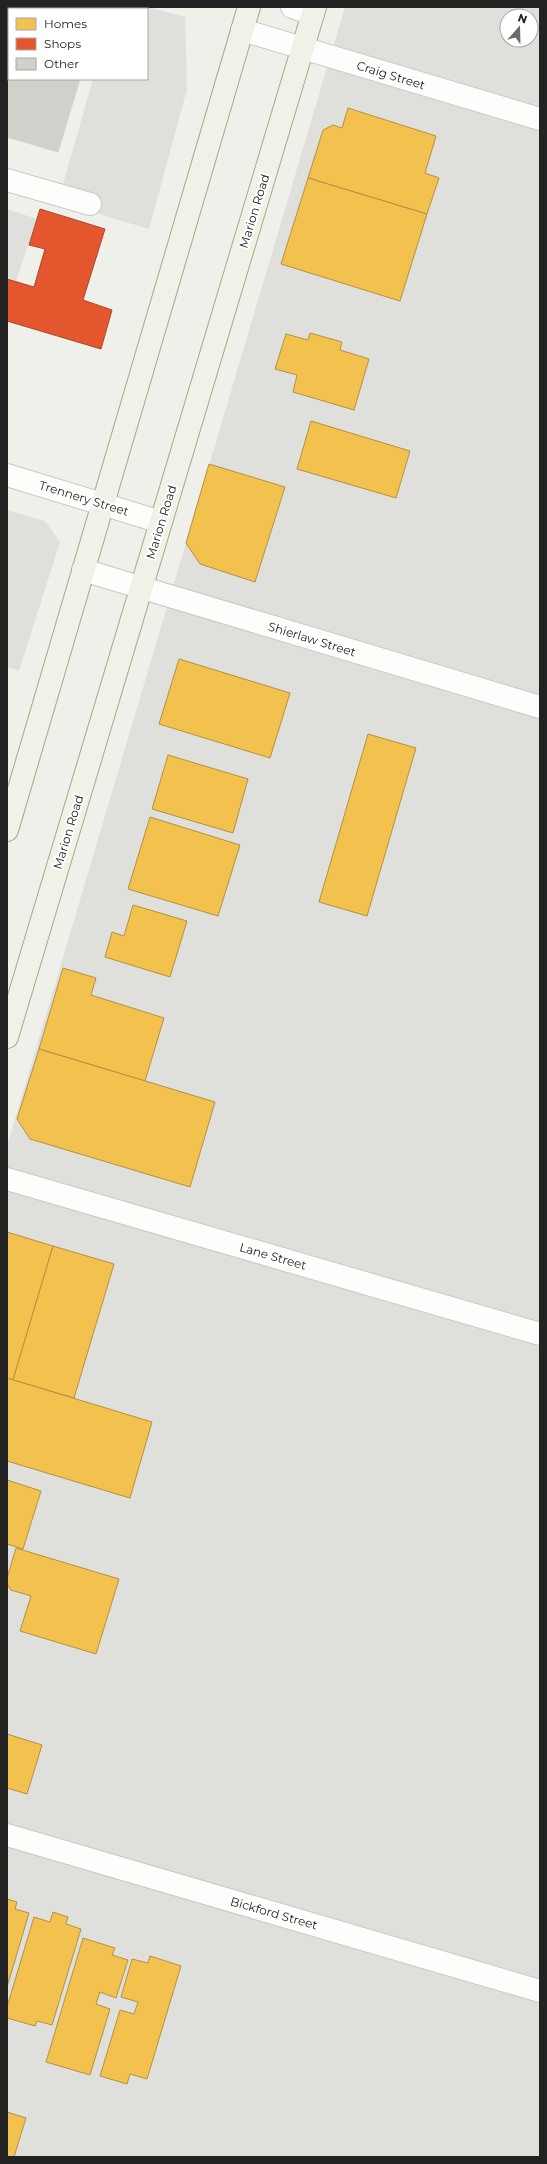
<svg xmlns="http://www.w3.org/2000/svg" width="547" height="2164" font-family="Montserrat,sans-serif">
<rect width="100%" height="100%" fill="#f0f0ea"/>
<g fill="#dfdfdc" fill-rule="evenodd">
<polygon points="93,7 148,7 185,17 187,89 149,229 58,202 93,79 147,79 147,9 93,9"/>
<path d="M345,7h195v2150h-533v-1011zM507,16h24v24h-24z"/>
<polygon points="7,209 37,219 16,281 7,278"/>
<polygon points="7,510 45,521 60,542 19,671 7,667"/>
</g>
<g fill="#f2c14e" stroke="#b49141">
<polygon points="348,108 436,136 425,173 439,178 427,214 308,178 323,130 333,125 342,128"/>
<polygon points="308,178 427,214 400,301 281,264"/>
<polygon points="310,333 342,342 340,350 369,359 354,410 293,392 297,375 275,369 286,334 308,340"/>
<polygon points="311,421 410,451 396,498 297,469"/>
<polygon points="209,464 285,487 255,582 200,564 186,543"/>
<polygon points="179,659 290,693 270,758 159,724"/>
<polygon points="368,734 416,748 367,916 319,902"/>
<polygon points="168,755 248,779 233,833 152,809"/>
<polygon points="150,817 240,845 218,916 128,889"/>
<polygon points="133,905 187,921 170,977 105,957 112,932 124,936"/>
<polygon points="63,968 96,978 91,995 164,1018 145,1081 39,1049"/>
<polygon points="39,1049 215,1102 190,1187 30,1139 17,1119"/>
<polygon points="7,1232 53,1246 13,1380 7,1378"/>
<polygon points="53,1246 114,1264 74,1398 13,1380"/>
<polygon points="7,1378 152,1422 130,1498 7,1461"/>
<polygon points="7,1480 41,1491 23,1549 7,1544"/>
<polygon points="16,1548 119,1579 96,1654 20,1631 31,1596 11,1590 7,1584 7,1578"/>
<polygon points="7,1734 42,1745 27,1794 7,1788"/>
<polygon points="7,1899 17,1902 15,1909 29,1913 7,1987"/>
<polygon points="53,1912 68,1917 66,1924 81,1929 52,2025 37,2021 35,2026 7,2018 7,2007 34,1917 50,1922"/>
<polygon points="83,1938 115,1948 112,1955 128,1960 116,1998 100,1992 96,2004 110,2009 90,2075 46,2062"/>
<polygon points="150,1956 181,1966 147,2079 130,2074 127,2084 100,2076 120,2010 134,2014 138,2002 121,1997 132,1959 148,1963"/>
<polygon points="7,2112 26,2118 14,2157 7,2157"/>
</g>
<polygon fill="#e4572e" stroke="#aa472a" points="40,209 105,229 83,300 112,310 101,349 7,321 7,279 34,287 45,249 29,245"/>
<polygon fill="#d1d0cb" stroke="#d3d2cb" points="7,70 9,71 9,79 80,79 58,152 7,137"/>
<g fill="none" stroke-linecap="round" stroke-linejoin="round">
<defs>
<g id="minor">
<polyline points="292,7 313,14"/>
<polyline points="22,9 23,7"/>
<polyline points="242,30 540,119"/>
<polyline points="7,62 9,55"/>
<polyline points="7,180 90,204"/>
<polyline points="7,475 161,522"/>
<polyline points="83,570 540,707"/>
<polyline points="7,1179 540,1334"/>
<polyline points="7,1835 540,1991"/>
</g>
<g id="major">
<polyline points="7,830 249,7"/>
<polyline points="7,1037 315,7"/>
</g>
</defs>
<use href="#minor" stroke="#c9c9c6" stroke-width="24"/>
<use href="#major" stroke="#a7a686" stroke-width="24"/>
<use href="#minor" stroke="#fdfdfc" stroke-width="22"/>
<use href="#major" stroke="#f2f1e7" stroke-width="22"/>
</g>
<g text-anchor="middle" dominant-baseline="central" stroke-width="4" stroke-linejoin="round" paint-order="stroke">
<g font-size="12" fill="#222" stroke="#fff">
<text transform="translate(391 75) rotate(17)">Craig Street</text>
<text transform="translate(254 211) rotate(-73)">Marion Road</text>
<text transform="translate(84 498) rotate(17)">Trennery Street</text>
<text transform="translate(161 522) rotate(-73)">Marion Road</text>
<text transform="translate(312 639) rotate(17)">Shierlaw Street</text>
<text transform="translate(68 832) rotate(-73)">Marion Road</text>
<text transform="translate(273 1256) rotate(16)">Lane Street</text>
<text transform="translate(274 1913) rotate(16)">Bickford Street</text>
</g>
</g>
<rect width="547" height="2164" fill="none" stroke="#222222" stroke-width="16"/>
<rect x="8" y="8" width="140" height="72" fill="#ffffff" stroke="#a7a7a7"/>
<rect x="16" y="18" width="20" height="12" fill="#f2c14e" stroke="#a7a7a7"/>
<text x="44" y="28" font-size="12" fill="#222222">Homes</text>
<rect x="16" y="38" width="20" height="12" fill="#e4572e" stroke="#a7a7a7"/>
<text x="44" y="48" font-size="12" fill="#222222">Shops</text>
<rect x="16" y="58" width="20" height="12" fill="#d1d0cb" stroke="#a7a7a7"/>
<text x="44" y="68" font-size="12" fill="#222222">Other</text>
<g transform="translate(519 28) rotate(20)"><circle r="19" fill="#ffffff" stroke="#a7a7a7"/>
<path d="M0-3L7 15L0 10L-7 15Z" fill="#6a6a68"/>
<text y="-6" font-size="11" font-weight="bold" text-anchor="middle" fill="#222222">N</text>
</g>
</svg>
